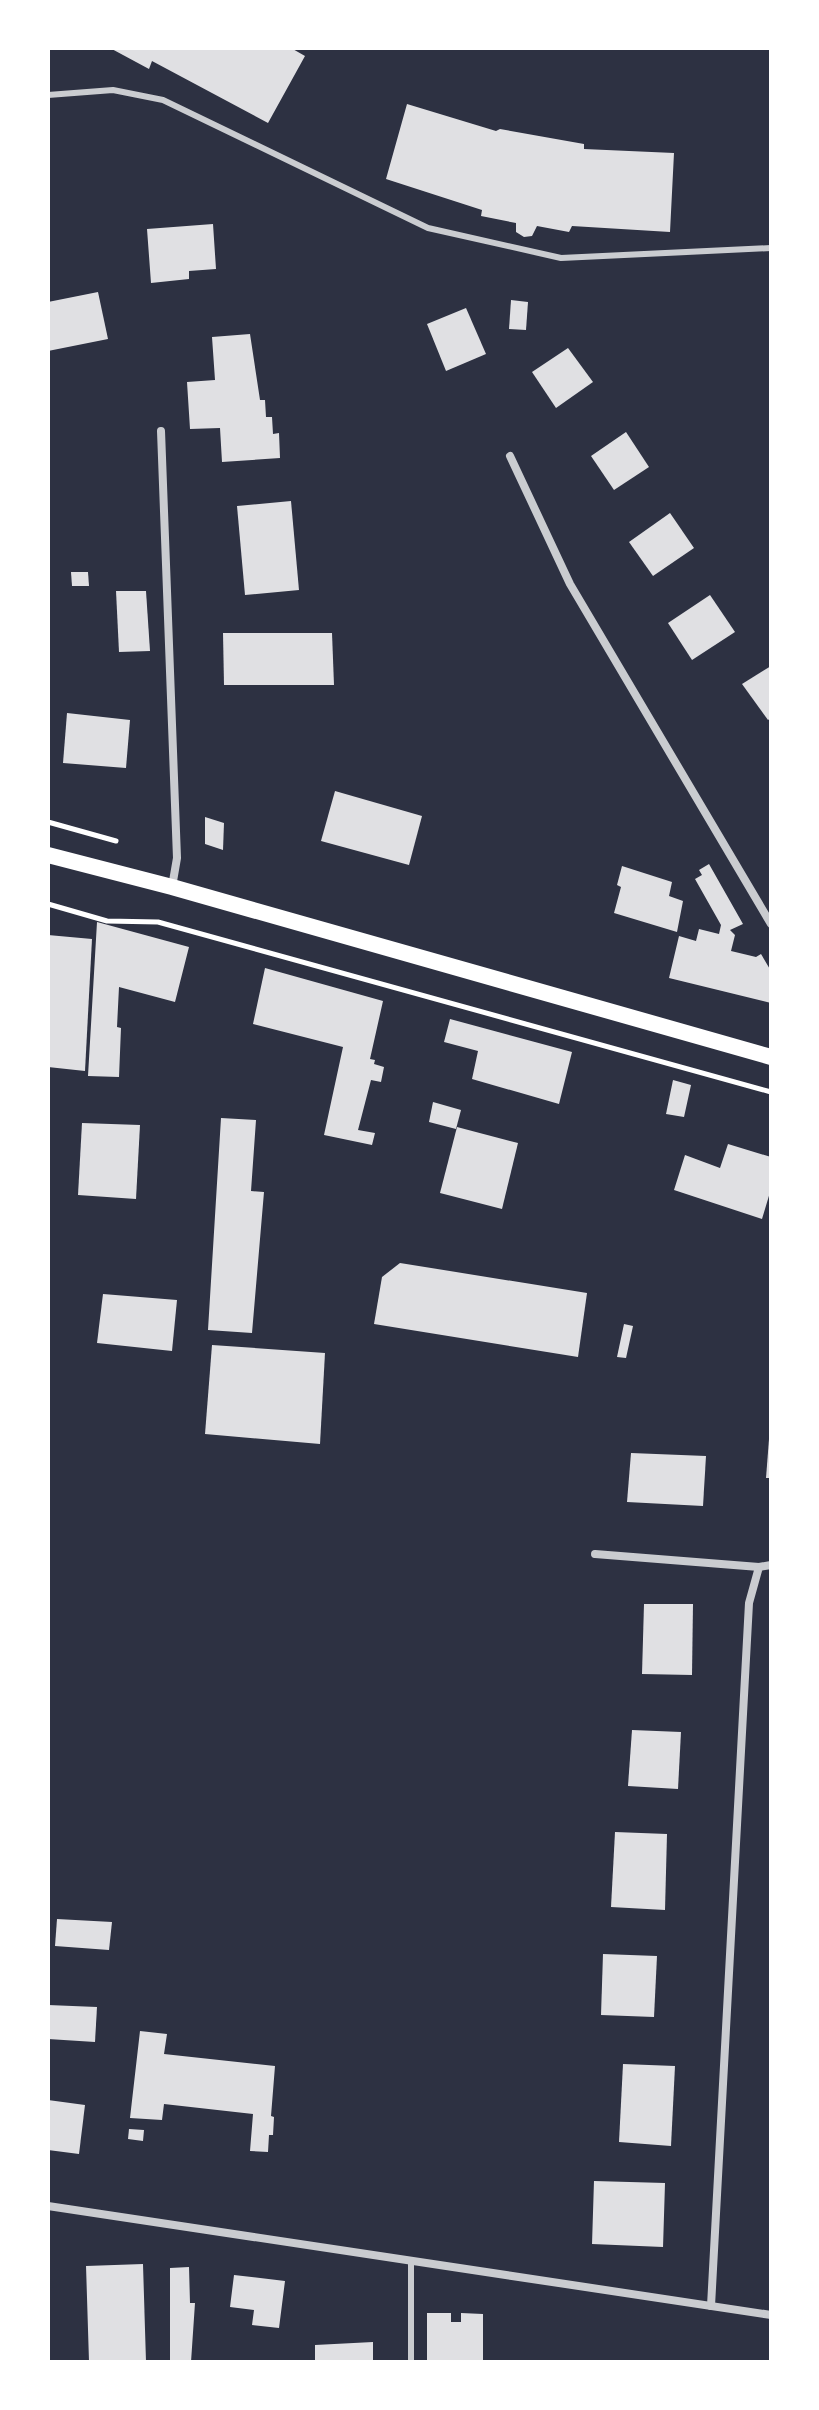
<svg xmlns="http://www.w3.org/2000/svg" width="819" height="2410" font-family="'Asap Condensed',sans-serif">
<rect width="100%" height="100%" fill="#2d3142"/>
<g fill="#e0e0e3">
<polygon points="110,48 291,48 305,56 268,123 152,61 149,69"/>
<polygon points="407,104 496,131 500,129 584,144 584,149 674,153 670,232 572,226 569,232 537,226 532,236 524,237 516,232 516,223 481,216 482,210 386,179"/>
<polygon points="213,224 216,269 189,271 189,279 151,283 147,229"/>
<polygon points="98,292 108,339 48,351 48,302"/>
<polygon points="511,300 528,302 526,330 509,329"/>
<polygon points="466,308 486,354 446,371 427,324"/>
<polygon points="250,334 260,400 265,400 266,417 272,417 273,434 279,433 280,458 222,462 220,428 190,429 187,382 215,380 212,337"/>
<polygon points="568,348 593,382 556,408 532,372"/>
<polygon points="626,432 649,467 614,490 591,456"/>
<polygon points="291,501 299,590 245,595 237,506"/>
<polygon points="670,513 694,548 653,576 629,542"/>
<polygon points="71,572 88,572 89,586 72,586"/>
<polygon points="116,591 146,591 150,651 119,652"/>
<polygon points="710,595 735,632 692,660 668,623"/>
<polygon points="223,633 332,633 334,685 224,685"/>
<polygon points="771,666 771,718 768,720 742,684"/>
<polygon points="67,713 130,720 126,768 63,763"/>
<polygon points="335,791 422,816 409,865 321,841"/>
<polygon points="205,817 224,823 223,850 205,844"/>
<polygon points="709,864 743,924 730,930 735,935 731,951 756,957 761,954 771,971 771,1003 669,978 679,936 696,941 699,929 719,934 721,925 695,879 702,875 699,870"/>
<polygon points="622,866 672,882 669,896 683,901 677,932 614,913 621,887 617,885"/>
<polygon points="97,922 189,947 175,1002 119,987 117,1027 121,1028 119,1077 88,1076"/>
<polygon points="48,935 92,939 85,1071 48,1067"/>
<polygon points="265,968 383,1001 370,1059 375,1060 374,1064 384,1067 381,1082 371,1080 358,1130 375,1133 372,1145 324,1135 343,1047 253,1024"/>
<polygon points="450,1019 572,1052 559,1104 472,1079 478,1051 444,1042"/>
<polygon points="673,1080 691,1085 684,1117 666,1114"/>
<polygon points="433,1102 461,1110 456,1129 429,1122"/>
<polygon points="221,1118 256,1120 251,1191 264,1192 252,1333 208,1330"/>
<polygon points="82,1123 140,1125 136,1199 78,1195"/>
<polygon points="457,1127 518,1143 502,1209 440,1193"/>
<polygon points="728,1144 771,1157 771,1189 762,1219 674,1190 685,1155 720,1168"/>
<polygon points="400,1263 587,1293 578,1357 374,1324 382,1277"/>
<polygon points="103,1294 177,1300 172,1351 97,1343"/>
<polygon points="624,1324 633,1326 626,1358 617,1357"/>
<polygon points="212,1345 325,1353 320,1444 205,1434"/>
<polygon points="769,1439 771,1439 771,1478 766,1478"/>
<polygon points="631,1453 706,1456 703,1506 627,1502"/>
<polygon points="644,1604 693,1604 692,1675 642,1674"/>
<polygon points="632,1730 681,1732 678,1789 628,1786"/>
<polygon points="615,1832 667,1834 665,1910 611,1907"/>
<polygon points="57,1919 112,1922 109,1950 55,1946"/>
<polygon points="603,1954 657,1956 654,2017 601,2015"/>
<polygon points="48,2005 97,2007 95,2042 48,2039"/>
<polygon points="140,2031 167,2034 164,2054 275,2066 271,2116 274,2117 273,2135 269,2135 268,2152 250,2151 253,2114 164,2104 162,2120 130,2118"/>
<polygon points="623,2064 675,2066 671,2146 619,2142"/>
<polygon points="48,2100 85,2105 79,2154 48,2150"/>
<polygon points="129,2129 144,2130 143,2141 128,2139"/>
<polygon points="594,2181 665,2183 663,2247 592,2244"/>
<polygon points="143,2264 146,2362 89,2362 86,2266"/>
<polygon points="189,2267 190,2303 195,2303 191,2362 170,2362 170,2268"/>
<polygon points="234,2275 285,2281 279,2328 252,2325 254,2310 230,2307"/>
<polygon points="427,2313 451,2313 451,2322 461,2322 461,2313 483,2314 483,2362 427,2362"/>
<polygon points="373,2342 373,2362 315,2362 315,2345"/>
</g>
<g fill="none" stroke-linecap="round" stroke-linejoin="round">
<g stroke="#fff" stroke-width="5">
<polyline points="48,822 116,841"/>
<polyline points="48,904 107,921 158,922 771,1092"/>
</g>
<g stroke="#caccd0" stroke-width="6">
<polyline points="48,95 113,90 163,100 428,228 561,258 771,248"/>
<polyline points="411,2362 411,2260"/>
</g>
<g stroke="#caccd0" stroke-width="8">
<polyline points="161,431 177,858 172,887"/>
<polyline points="510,456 570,584 771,924"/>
<polyline points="595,1554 759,1567"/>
<polyline points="48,2206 771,2315"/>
<polyline points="711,2306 749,1603 759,1567 771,1565"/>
</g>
<polyline stroke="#fff" stroke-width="16" points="48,855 172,887 771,1057"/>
</g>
<rect width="819" height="2410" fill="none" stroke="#ffffff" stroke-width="100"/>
</svg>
